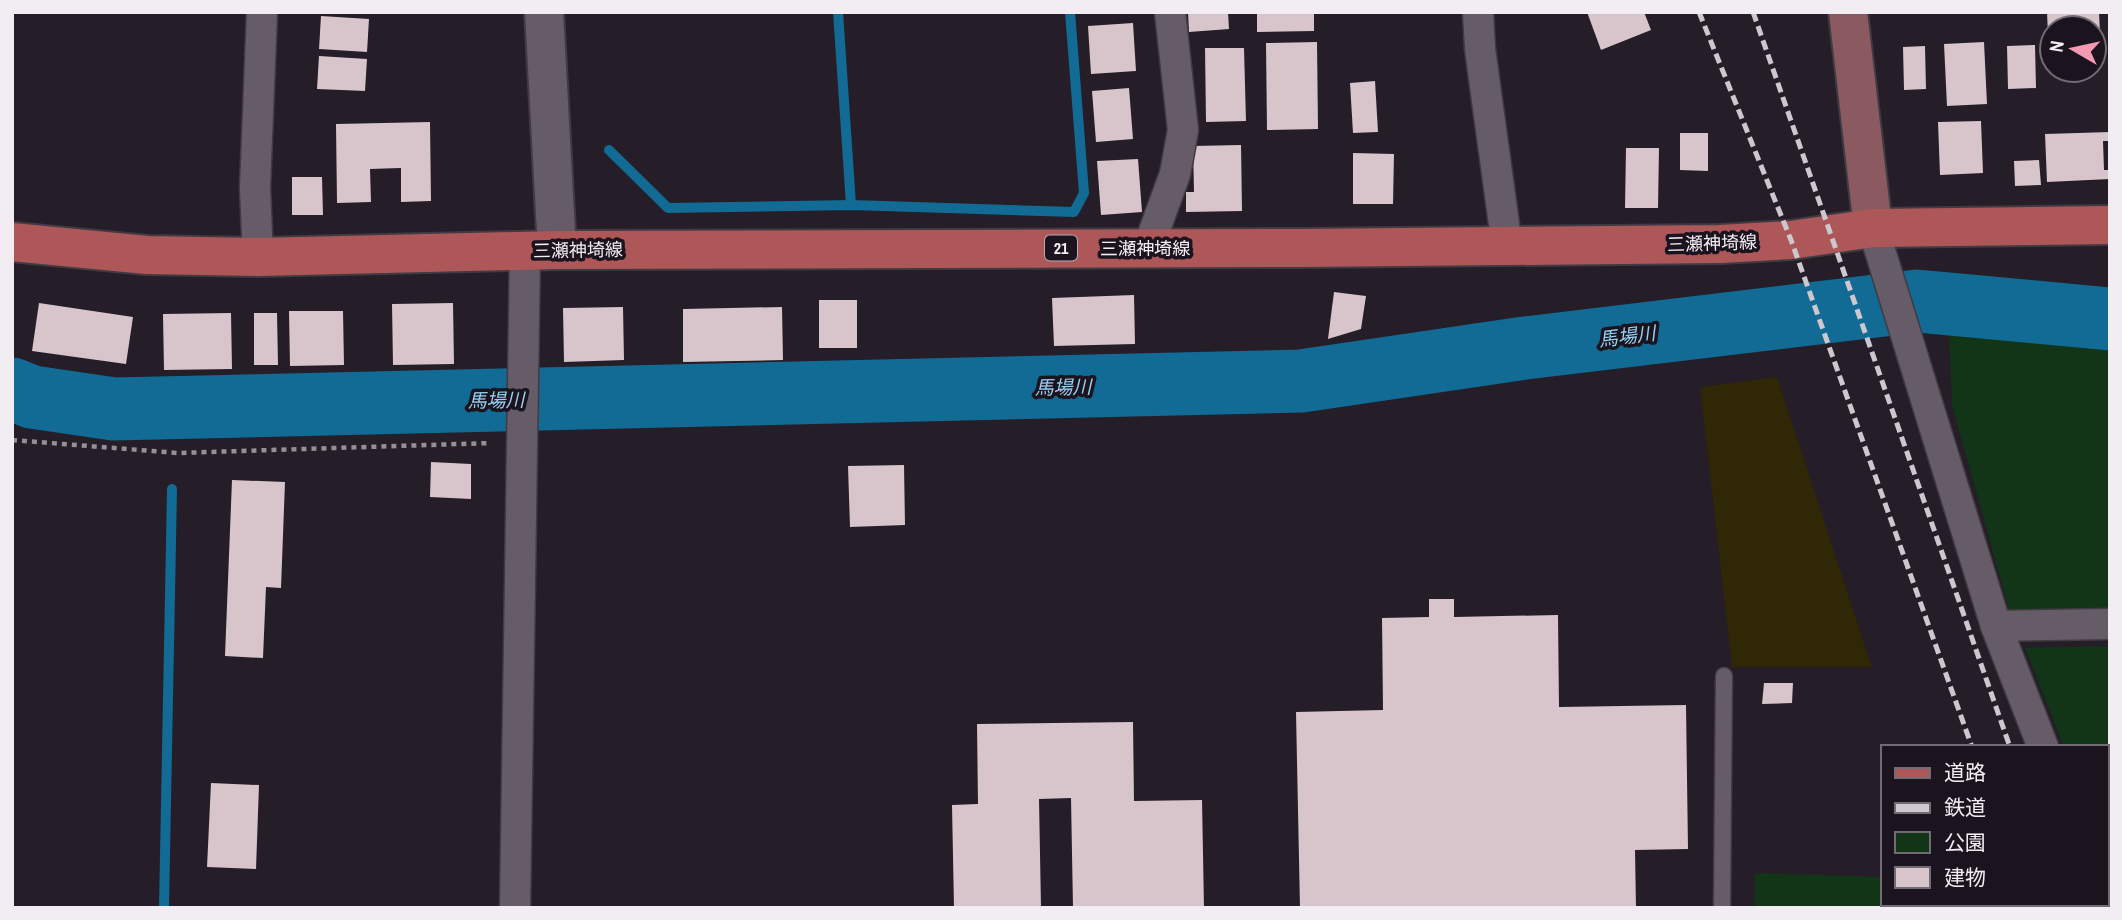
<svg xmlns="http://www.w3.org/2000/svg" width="2122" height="920" font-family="'Archivo Narrow','Noto Sans JP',sans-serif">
<rect width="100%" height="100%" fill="#251d27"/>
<g fill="#113516">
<polygon points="1949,329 2110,342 2110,611 2010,613 1952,405"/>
<polygon points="2110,646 2110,861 2106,852 2106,747 2064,747 2025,648"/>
<polygon points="1755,873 1882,877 1882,904 1953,904 1953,908 1754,908"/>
</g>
<polygon fill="#2f2706" points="1777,377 1872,667 1732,667 1700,387"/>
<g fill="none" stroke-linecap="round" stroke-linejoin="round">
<g stroke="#116b94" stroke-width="10">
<polyline points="838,12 851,205"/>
<polyline points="609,150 668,208 851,205 1074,212 1084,193 1070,12"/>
<polyline points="164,908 172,489"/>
</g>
<polyline stroke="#116b94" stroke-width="63" points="12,389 32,397 114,409 1301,381 1525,348 1917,301 2110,319"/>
</g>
<g fill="#d7c5cb">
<polygon points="1188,12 1228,12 1229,29 1189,32"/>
<polygon points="1257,12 1314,12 1314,31 1257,32"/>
<polygon points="1587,12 1644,12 1651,30 1601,50"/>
<polygon points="2047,12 2099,12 2100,33 2094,33 2094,28 2052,28 2052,35 2048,35"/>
<polygon points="321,16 369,19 367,52 319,49"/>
<polygon points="1133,23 1136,71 1091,74 1088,26"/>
<polygon points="1317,42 1318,129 1267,130 1266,43"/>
<polygon points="1984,42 1987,104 1947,106 1944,44"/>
<polygon points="2035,45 2036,88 2008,89 2007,46"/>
<polygon points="1925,46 1926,89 1904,90 1903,47"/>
<polygon points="1205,48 1244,48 1246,121 1206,122"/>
<polygon points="319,56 367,59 365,91 317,89"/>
<polygon points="1375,81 1378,132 1353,133 1350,83"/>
<polygon points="1129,88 1133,139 1096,142 1092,91"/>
<polygon points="1981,121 1983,173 1940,175 1938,122"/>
<polygon points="430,122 431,201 401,202 401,168 370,169 371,202 337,203 336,124"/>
<polygon points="2110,132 2110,141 2103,141 2104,170 2110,170 2110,179 2047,182 2045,134"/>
<polygon points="1680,133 1708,133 1708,171 1680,170"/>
<polygon points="1241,145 1242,211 1186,212 1186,192 1194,192 1193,146"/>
<polygon points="1626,148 1659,148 1658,208 1625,208"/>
<polygon points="1353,153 1394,154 1393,204 1353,204"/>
<polygon points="1138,159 1142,212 1101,215 1097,161"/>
<polygon points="2039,160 2041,185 2015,186 2014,161"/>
<polygon points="292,177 322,177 323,215 292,215"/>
<polygon points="1334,292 1366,296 1361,329 1328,339"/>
<polygon points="1134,295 1135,344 1054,346 1052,298"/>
<rect x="819" y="300" width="38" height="48"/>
<polygon points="39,303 133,317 126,364 32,351"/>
<polygon points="453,303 454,364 393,365 392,304"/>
<polygon points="623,307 624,360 564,362 563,308"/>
<polygon points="782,307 783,360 683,362 683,309"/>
<polygon points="289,311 343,311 344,365 290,366"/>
<polygon points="231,313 232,369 164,370 163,314"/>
<polygon points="254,313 277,313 278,365 254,365"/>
<polygon points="431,462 471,464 471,499 430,497"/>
<polygon points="904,465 905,525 850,527 848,466"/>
<polygon points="232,480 285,482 281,588 266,587 263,658 225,656"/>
<polygon points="1429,599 1454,599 1454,617 1558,615 1559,707 1686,705 1688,849 1635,850 1636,908 1300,908 1296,712 1383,710 1382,618 1429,617"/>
<polygon points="1764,683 1793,683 1792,703 1762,704"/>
<polygon points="1133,722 1134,801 1202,800 1204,908 1073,908 1071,798 1039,799 1041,908 954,908 952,805 978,804 977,724"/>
<polygon points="211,783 259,785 256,869 207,867"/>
</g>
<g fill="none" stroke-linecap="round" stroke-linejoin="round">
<defs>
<polyline id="service" points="1722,908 1724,676"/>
<g id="minor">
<polyline points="1478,12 1480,49 1507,246"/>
<polyline points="1873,228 1996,626 2043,747"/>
<polyline points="1148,248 1175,174 1183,130 1170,12"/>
<polyline points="258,257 255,188 262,12"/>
<polyline points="1996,626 2110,624"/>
<polyline points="2103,904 2104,908"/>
<polyline points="515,908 525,251"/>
</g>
<polyline id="tertiary" points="544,12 557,250"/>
<polyline id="secondary" points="1848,12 1873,228"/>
<polyline id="primary" points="12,242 147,255 258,257 557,250 1302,248 1720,244 1791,240 1873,228 2110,225"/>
</defs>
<use href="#service" stroke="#403a42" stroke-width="19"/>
<use href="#minor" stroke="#403a42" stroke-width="33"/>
<use href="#tertiary" stroke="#403a42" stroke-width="42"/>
<use href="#secondary" stroke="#403a42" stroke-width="42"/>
<use href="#primary" stroke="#403a42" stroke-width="42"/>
<g stroke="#958f96" stroke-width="4.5" stroke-dasharray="5 5" stroke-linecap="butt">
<polyline points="12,440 178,453 491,443"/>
<polyline points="1959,904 1960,908"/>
</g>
<use href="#service" stroke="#655c67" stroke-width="16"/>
<use href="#minor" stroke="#655c67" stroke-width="30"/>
<use href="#tertiary" stroke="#655c67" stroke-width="38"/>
<use href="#secondary" stroke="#8a5a60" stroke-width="38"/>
<use href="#primary" stroke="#ae5759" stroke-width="38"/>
<g stroke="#cdc7ce" stroke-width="5" stroke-dasharray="10 5" stroke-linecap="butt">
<polyline points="1699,12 1791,240 1972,747"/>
<polyline points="1753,12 2010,747"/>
<polyline points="2029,904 2030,908"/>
<polyline points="2065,904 2066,908"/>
</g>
</g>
<g text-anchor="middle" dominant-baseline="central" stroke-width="7" stroke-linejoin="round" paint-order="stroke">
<rect fill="#1b141e" stroke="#b2acb3" stroke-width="2" x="1045" y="235.5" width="32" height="25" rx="5"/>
<g font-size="16" font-weight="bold" fill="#f2edf3">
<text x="1061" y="248">21</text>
</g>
<g font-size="18" fill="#f2edf3" stroke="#1b141e">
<text transform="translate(1712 243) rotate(-2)">三瀬神埼線</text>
<text x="1145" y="248">三瀬神埼線</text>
<text transform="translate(578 250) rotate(-1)">三瀬神埼線</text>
</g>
<g font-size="19" font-style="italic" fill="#96d2f5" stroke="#1b141e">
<text transform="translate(1627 336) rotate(-7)">馬場川</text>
<text transform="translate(1063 387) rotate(-1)">馬場川</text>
<text transform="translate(496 400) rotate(-1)">馬場川</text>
</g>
</g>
<rect width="2122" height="920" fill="none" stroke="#f2edf3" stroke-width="28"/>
<rect x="1881" y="745" width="228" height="161" fill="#1b141e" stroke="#716b73" stroke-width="2"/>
<rect x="1895" y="768" width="35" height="10" fill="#ae5759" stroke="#716b73" stroke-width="2"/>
<text x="1944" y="780" font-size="21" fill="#f2edf3">道路</text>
<rect x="1895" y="803" width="35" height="10" fill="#cdc7ce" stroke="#716b73" stroke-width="2"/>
<text x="1944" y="815" font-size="21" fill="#f2edf3">鉄道</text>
<rect x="1895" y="832" width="35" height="21" fill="#113516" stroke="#716b73" stroke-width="2"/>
<text x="1944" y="850" font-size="21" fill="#f2edf3">公園</text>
<rect x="1895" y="867" width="35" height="21" fill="#d7c5cb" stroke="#716b73" stroke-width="2"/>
<text x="1944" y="885" font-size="21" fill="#f2edf3">建物</text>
<g transform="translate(2073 49) rotate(279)"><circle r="33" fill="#1b141e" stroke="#716b73" stroke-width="2"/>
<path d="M0-5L12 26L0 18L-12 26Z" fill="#f19ab1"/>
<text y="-10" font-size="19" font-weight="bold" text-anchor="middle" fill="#f2edf3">N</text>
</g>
</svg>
